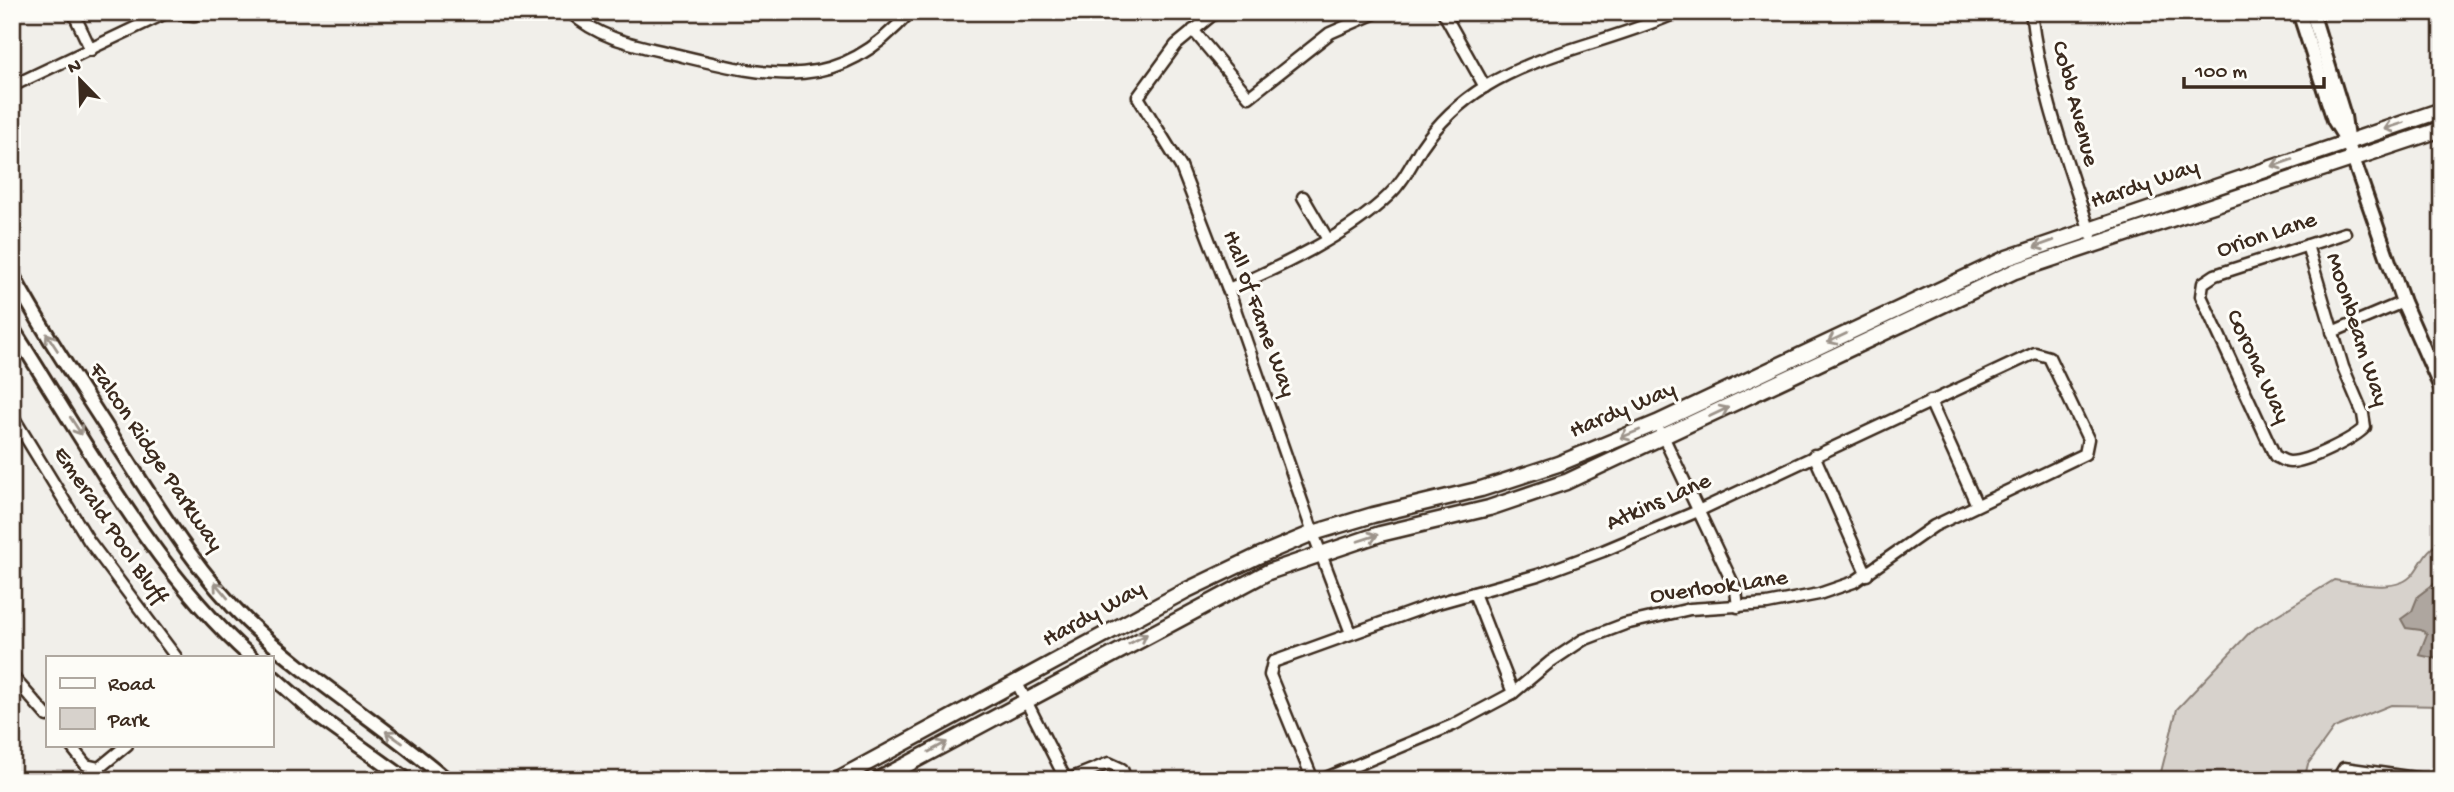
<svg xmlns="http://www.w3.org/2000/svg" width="2454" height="792" font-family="'Gochi Hand',sans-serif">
<rect width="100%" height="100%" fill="#f1efea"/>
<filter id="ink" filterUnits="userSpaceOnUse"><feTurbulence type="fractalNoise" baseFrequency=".0143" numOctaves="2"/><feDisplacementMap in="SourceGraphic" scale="14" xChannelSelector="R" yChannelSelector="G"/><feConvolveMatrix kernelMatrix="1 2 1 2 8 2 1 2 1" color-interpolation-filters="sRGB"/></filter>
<g filter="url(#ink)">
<path fill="#d7d2cc" stroke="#897e75" stroke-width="2" d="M2442,542v164l-51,-1 -57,23 -26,36 -4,16h-145l18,-71 74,-78 83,-51c22,3 63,14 79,-6 11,-14 12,-25 29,-32z"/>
<polygon fill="#aea69f" stroke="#80746b" stroke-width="2" points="2442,568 2442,660 2419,655 2427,634 2421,630 2406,628 2401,619 2412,611 2418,596 2435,583"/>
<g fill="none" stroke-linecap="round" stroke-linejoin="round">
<defs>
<g id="minor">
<polyline points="73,12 91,50"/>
<path d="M570,12c29,27 66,33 104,42 96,23 162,42 236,-42"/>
<polyline points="1216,12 1176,45 1138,97 1181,167 1228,289 1313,533 1351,633"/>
<polyline points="1443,12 1485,87"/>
<path d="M2031,12c9,78 36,149 60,223"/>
<polyline points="1193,30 1249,97 1330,33 1378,12"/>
<polyline points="12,86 168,12 194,15"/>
<polyline points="1303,197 1327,238"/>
<path d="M2307,245l36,122 20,47 2,13c-11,12 -58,35 -75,35 -6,0 -9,-3 -15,-6l-74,-160 2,-13 12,-8 130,-42"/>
<path d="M1228,289c51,-21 121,-55 160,-93 15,-14 23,-31 33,-48 17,-25 39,-46 65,-62 60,-36 129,-45 192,-74"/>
<polyline points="2332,332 2403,302"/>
<polyline points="1930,401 1976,503"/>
<polyline points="12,415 89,541 176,657"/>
<polyline points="1661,432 1736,590 1738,607"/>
<polyline points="1814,455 1867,575"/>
<polyline points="1474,593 1513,693"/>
<polyline points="12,676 47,716"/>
<polyline points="1017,683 1066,780"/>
<polyline points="70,745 86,765 99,768 127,745"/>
<polyline points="1067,780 1109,763 1122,769 1126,780"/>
<polyline points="1313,780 1270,675 1273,662 1434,604 1538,575 1603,551 1698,511 2035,353 2049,357 2088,439 2085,454 1934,526 1854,582 1819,594 1767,604 1690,609 1625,624 1583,640 1550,662 1513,693 1453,725 1321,780"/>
<polyline points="2337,780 2344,768 2430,780"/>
</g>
<g id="tertiary">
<polyline points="2299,12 2334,120 2347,141 2403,302 2442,390"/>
<polyline points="2312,12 2344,116 2347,137"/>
<path d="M12,274c33,61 72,118 109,176 38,59 76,122 126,171 62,59 136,103 200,159"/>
<path d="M12,328c70,108 142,244 239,329"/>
<polyline points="271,675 319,717 407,780"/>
</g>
<g id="secondary">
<polyline points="836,780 1185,591 1258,556 1313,533 1373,515 1481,489 1558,464 1657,423 2007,258 2442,110"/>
<polyline points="878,780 1268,572 1380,534 1489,508 1566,482 2015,271 2442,129"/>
</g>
</defs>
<use href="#minor" stroke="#3b2a1e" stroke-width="15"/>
<use href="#tertiary" stroke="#3b2a1e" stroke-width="18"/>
<use href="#secondary" stroke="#3b2a1e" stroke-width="19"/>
<use href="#minor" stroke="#fdfcf7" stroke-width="10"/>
<use href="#tertiary" stroke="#fdfcf7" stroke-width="12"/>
<use href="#secondary" stroke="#fdfcf7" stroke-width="14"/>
</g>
<defs><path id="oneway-shaft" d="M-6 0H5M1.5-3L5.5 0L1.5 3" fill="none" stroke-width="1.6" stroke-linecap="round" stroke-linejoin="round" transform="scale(1.75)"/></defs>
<g stroke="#9c938a">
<use href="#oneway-shaft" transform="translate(2394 126) rotate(162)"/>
<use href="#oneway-shaft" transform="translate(2282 163) rotate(161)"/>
<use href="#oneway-shaft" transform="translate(2044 244) rotate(160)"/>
<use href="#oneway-shaft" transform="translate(1837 338) rotate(155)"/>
<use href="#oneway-shaft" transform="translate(52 342) rotate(-123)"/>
<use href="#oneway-shaft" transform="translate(1719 412) rotate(-25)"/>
<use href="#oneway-shaft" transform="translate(76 426) rotate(57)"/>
<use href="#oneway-shaft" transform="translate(1630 434) rotate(158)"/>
<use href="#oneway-shaft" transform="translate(1368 538) rotate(-18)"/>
<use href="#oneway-shaft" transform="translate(221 590) rotate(-130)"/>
<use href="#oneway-shaft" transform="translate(1138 639) rotate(-28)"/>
<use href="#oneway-shaft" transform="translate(394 737) rotate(-145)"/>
<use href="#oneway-shaft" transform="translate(938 747) rotate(-29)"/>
</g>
</g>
<g text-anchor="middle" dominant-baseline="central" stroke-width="6" stroke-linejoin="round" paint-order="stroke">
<g font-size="24" fill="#3b2a1e" stroke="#fdfcf7">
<text transform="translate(2074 104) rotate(75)">Cobb Avenue</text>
<text transform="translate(2145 185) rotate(-19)">Hardy Way</text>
<text transform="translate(2267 236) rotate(-18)">Orion Lane</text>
<text transform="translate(1258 314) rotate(70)">Hall of Fame Way</text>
<text transform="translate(2356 330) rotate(72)">Moonbeam Way</text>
<text transform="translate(2257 367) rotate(65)">Corona Way</text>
<text transform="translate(1623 411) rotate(-23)">Hardy Way</text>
<text transform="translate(155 458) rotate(56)">Falcon Ridge Parkway</text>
<text transform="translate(1659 503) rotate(-24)">Atkins Lane</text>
<text transform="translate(109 526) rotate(56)">Emerald Pool Bluff</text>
<text transform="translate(1719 588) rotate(-8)">Overlook Lane</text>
<text transform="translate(1094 615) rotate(-29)">Hardy Way</text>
</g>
</g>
<rect width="2454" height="792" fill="none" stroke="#fdfcf7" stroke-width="42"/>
<rect x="21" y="21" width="2412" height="750" fill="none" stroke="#3b2a1e" stroke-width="2.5" filter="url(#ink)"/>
<rect x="46" y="656" width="228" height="91" fill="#fdfcf7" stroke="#afa8a0" stroke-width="2"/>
<rect x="60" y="678" width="35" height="10" fill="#fdfcf7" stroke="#afa8a0" stroke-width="2"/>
<text x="108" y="690" font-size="21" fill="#3b2a1e">Road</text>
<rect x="60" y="708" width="35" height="21" fill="#d7d2cc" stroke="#afa8a0" stroke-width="2"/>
<text x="108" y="726" font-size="21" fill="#3b2a1e">Park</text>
<g transform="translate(80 80) rotate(337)" stroke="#fdfcf7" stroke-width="5" paint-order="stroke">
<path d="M0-5L12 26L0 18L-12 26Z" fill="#3b2a1e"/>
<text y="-10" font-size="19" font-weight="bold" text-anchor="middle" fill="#3b2a1e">N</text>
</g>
<path d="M2184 77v10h140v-10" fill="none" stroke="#3b2a1e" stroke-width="3.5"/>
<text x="2195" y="77" font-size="21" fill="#3b2a1e" stroke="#fdfcf7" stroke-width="5" paint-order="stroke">100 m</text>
</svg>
